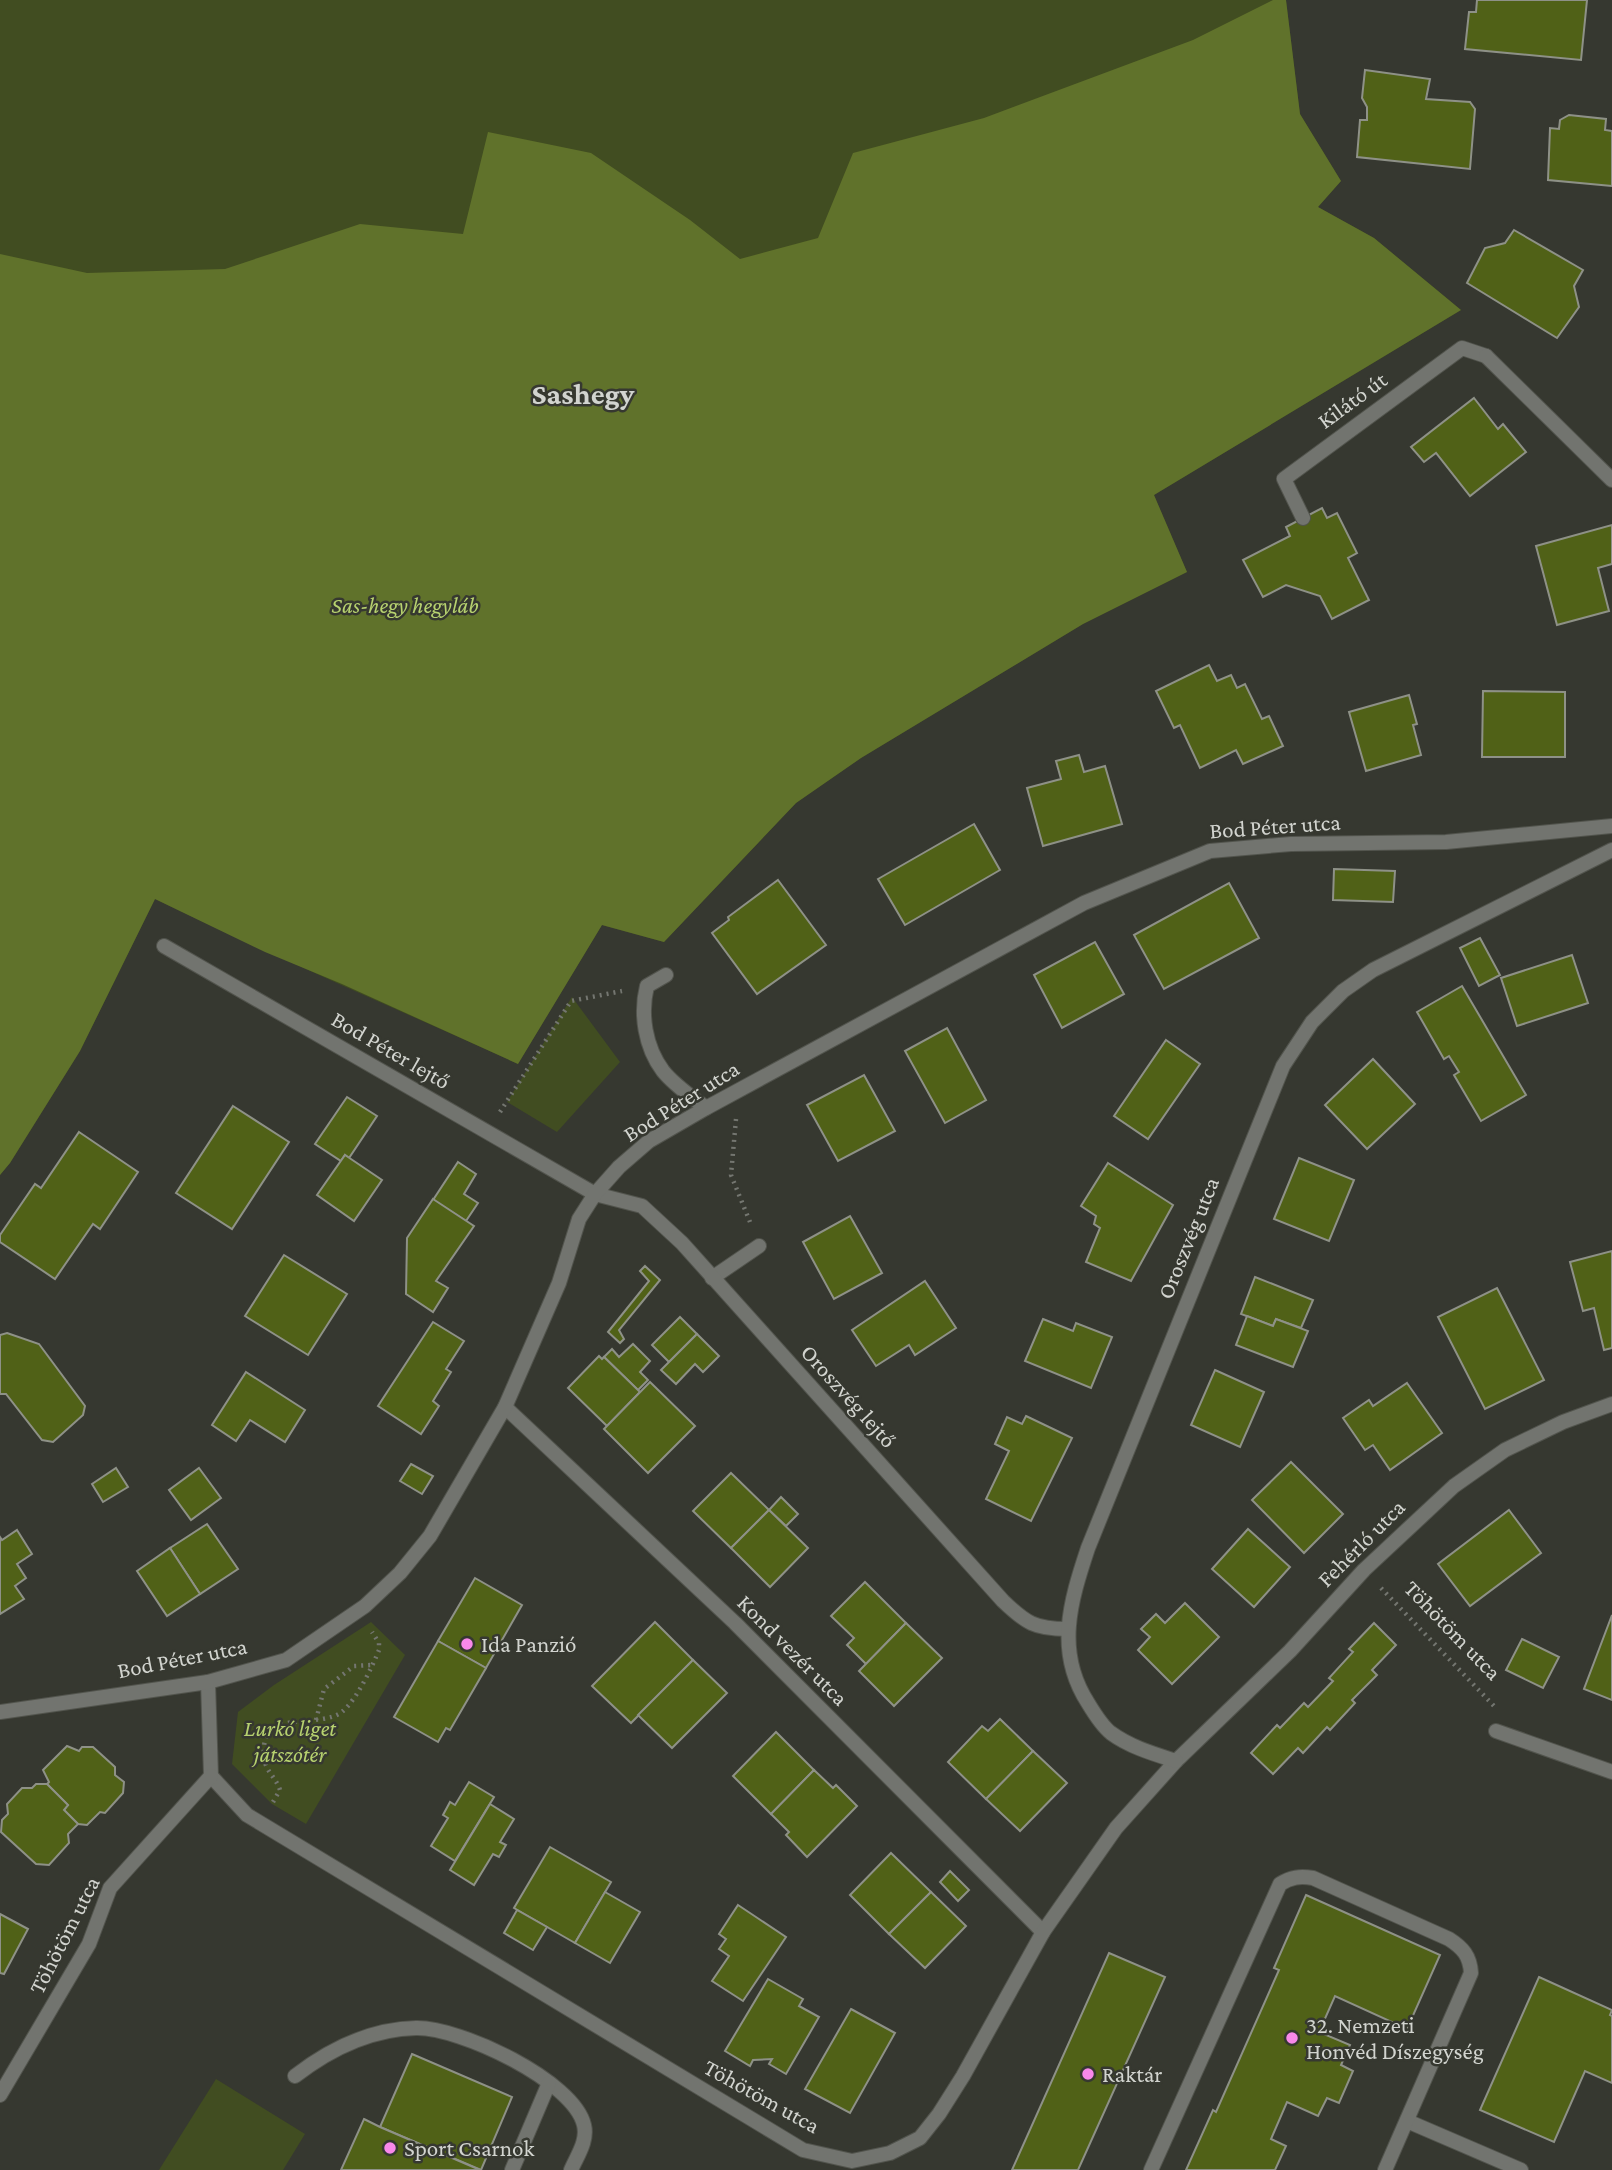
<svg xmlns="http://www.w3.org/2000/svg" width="1612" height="2170" font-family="'Crimson Pro',serif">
<rect width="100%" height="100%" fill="#363830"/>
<g fill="#414d21">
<path d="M0,0h1286l14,114 41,67 -23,26 56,31 87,72 -307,185 33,77 -104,52 -222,134 -65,45 -132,139 -62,-17 -84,139c-121,-55 -243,-107 -363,-165l-75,152 -70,112 -10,12z"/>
<polygon points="572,997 620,1062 557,1132 507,1102"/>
<polygon points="371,1622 405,1655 306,1824 272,1804 232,1764 238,1712 274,1685"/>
<polygon points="216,2079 305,2134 283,2170 159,2170"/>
</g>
<polygon fill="#60722b" points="1273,0 1286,0 1300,114 1341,181 1318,207 1374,238 1461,310 1154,495 1187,572 1083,624 861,758 796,803 664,942 602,925 518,1064 342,984 265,952 155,899 80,1051 10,1163 0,1175 0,254 87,273 225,269 360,224 463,234 488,132 591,153 690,220 740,259 818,238 853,153 984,118 1193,40"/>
<g fill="#506117" stroke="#8e9187" stroke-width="2">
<polygon points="1477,0 1587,0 1581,60 1465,49 1469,12 1476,12"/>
<polygon points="1365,70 1430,79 1426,99 1470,102 1475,109 1470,169 1357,157 1360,120 1367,120 1367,107 1362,98"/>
<polygon points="1569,115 1606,119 1605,130 1612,131 1612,186 1548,180 1550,128 1559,129 1560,120"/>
<polygon points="1514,230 1583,270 1574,286 1579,307 1557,338 1467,283 1485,248 1505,243"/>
<polygon points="1474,398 1498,429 1503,424 1526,452 1470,496 1436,453 1424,462 1411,447"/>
<polygon points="1322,508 1327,518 1337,513 1357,553 1348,558 1369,600 1332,619 1320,596 1286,585 1263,597 1243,560 1290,536 1286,527"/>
<polygon points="1612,525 1612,564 1598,568 1609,611 1557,625 1536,546"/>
<polygon points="1209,665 1217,681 1231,675 1237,688 1245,684 1262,719 1269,716 1283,746 1243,764 1236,750 1200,768 1180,725 1174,728 1156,691"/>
<polygon points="1483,691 1565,692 1565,757 1482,757"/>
<polygon points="1409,695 1417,724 1413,725 1421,755 1366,771 1349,712"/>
<polygon points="1079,755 1084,772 1105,766 1122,824 1043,846 1027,788 1061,779 1056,761"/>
<polygon points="974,824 1000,870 905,925 878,879"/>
<polygon points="1334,869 1395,871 1393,902 1333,900"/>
<polygon points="778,880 826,945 757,994 712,933 729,920 728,917"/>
<polygon points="1229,883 1259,938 1164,989 1134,935"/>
<polygon points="1480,938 1500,975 1479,986 1460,948"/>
<polygon points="1095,942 1124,994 1062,1028 1034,975"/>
<polygon points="1572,955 1588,1003 1517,1026 1501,978"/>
<polygon points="1462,986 1526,1095 1481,1121 1454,1075 1459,1072 1449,1056 1444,1059 1417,1012"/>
<polygon points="947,1028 986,1100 945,1123 905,1051"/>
<polygon points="1166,1040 1200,1064 1148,1139 1114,1116"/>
<polygon points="1373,1059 1415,1104 1367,1149 1325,1105"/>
<polygon points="864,1075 895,1131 838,1161 807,1105"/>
<polygon points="347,1097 377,1116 349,1158 345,1155 341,1161 315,1144"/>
<polygon points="233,1106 289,1142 232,1229 176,1193"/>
<polygon points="79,1132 138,1172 100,1229 93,1224 55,1279 0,1242 0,1235 35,1184 41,1188"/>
<polygon points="345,1155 382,1180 354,1221 317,1195"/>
<polygon points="1299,1158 1354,1180 1329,1241 1274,1219"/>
<polygon points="458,1162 476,1174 464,1194 478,1203 466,1221 433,1200"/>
<polygon points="1108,1163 1173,1205 1131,1281 1086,1262 1100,1228 1094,1224 1096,1216 1081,1206"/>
<polygon points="433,1199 474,1226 436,1281 448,1288 433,1312 406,1294 407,1238"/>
<polygon points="850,1216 882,1273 834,1299 803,1242"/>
<polygon points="1612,1251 1612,1348 1604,1350 1594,1308 1583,1311 1570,1262"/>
<polygon points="284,1255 347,1294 308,1355 245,1316"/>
<polygon points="645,1266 660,1280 619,1330 624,1339 620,1343 608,1332 649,1281 640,1271"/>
<polygon points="1255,1277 1313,1300 1301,1328 1276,1319 1273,1326 1241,1314"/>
<polygon points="925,1281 956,1328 915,1355 909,1345 876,1366 852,1330"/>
<polygon points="1497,1288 1544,1380 1485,1409 1438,1317"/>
<polygon points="1247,1316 1273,1326 1276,1319 1308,1331 1293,1367 1236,1345"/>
<polygon points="680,1317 697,1334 669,1362 652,1345"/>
<polygon points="1043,1319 1073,1331 1076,1323 1112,1337 1091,1388 1025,1361"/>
<polygon points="433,1322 464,1341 446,1369 451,1372 433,1401 439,1406 421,1434 378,1406"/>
<polygon points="7,1333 39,1344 85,1406 83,1415 53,1442 42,1440 6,1394 0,1394 0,1335"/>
<polygon points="697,1334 719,1356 703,1372 695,1364 676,1384 661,1370"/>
<polygon points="633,1344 650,1361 640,1372 648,1380 638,1390 604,1357 612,1349 619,1357"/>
<polygon points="599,1356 602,1359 604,1357 640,1392 607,1426 568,1388"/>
<polygon points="1215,1370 1264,1392 1240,1447 1191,1425"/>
<polygon points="246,1372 305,1410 285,1442 250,1420 236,1441 212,1425"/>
<polygon points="650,1382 695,1426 648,1473 604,1429"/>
<polygon points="1407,1383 1442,1433 1390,1470 1373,1445 1365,1450 1343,1418 1369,1400 1373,1406"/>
<polygon points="1026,1416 1072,1438 1031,1521 986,1499 1009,1451 995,1444 1007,1417 1022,1424"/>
<polygon points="1291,1462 1343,1514 1304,1553 1252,1500"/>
<polygon points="411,1464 433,1476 422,1494 400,1481"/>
<polygon points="116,1468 128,1487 103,1502 92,1484"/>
<polygon points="199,1468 221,1498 191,1520 169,1490"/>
<polygon points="731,1473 769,1510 731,1548 693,1511"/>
<polygon points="781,1497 798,1514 786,1526 769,1510"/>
<polygon points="769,1510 808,1548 770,1587 731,1548"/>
<polygon points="1509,1510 1541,1553 1470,1606 1438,1564"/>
<polygon points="207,1524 238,1569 200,1594 170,1548"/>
<polygon points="1248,1529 1290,1567 1254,1607 1212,1569"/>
<polygon points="17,1530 32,1554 17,1564 26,1578 15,1586 24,1599 0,1614 0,1537 2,1540"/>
<polygon points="170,1548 200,1594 167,1616 137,1571"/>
<polygon points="475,1578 522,1605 486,1668 438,1641"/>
<polygon points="865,1582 906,1623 866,1664 847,1645 854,1638 831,1616"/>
<polygon points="1185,1603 1219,1637 1172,1684 1138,1650 1150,1637 1141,1629 1156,1614 1165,1623"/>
<polygon points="1612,1615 1612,1700 1584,1689"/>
<polygon points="655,1622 693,1660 631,1723 592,1686"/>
<polygon points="906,1623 942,1658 894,1706 859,1671"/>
<polygon points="1374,1623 1396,1645 1372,1670 1377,1675 1352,1700 1355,1703 1330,1730 1327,1727 1303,1753 1298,1748 1273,1774 1251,1753 1277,1725 1280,1728 1304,1703 1308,1707 1333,1681 1329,1678 1353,1652 1349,1649"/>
<polygon points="1522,1639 1559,1657 1543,1688 1506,1670"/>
<polygon points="438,1641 486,1668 450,1730 446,1728 438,1742 394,1717"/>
<polygon points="693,1660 727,1693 672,1748 638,1715"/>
<polygon points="1000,1719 1033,1751 986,1799 948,1762 982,1726 988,1731"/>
<polygon points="776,1732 814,1770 771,1814 733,1776"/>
<polygon points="67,1746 79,1751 82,1747 93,1747 115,1767 115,1775 124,1782 123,1793 105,1813 100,1812 87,1825 78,1824 64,1810 68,1805 47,1784 49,1782 43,1770"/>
<polygon points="1033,1751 1067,1783 1020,1831 986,1799"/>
<polygon points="814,1770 833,1788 836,1785 857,1806 807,1857 786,1835 789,1832 771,1814"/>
<polygon points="469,1782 494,1797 455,1861 431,1846 448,1818 443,1815 450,1802 455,1805"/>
<polygon points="36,1784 47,1784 68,1805 64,1810 78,1824 68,1834 69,1843 49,1865 36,1864 1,1832 2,1820 8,1814 7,1804 22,1788 32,1788"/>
<polygon points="490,1804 514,1819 500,1842 506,1845 499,1857 493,1854 474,1885 450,1870"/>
<polygon points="550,1847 611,1882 575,1943 514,1908"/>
<polygon points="891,1853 931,1892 889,1934 850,1895"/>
<polygon points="950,1871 969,1890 958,1901 940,1882"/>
<polygon points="605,1892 640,1912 610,1963 575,1943"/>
<polygon points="931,1892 966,1926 925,1968 889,1934"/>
<polygon points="1306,1895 1440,1955 1407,2029 1335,1996 1319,2032 1350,2045 1341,2065 1353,2071 1339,2103 1327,2098 1318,2116 1287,2102 1271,2139 1286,2146 1275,2170 1186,2170 1213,2110 1216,2112 1279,1970 1274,1968"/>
<polygon points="738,1905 786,1937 743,2001 712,1981 729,1956 719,1949 726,1939 719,1934"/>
<polygon points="517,1910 547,1927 533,1950 504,1933"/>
<polygon points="0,1914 28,1929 4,1974 0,1973"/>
<polygon points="1109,1953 1165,1977 1078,2170 1012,2170"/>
<polygon points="1539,1977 1612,2010 1610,2015 1612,2016 1612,2083 1585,2071 1554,2142 1480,2110"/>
<polygon points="768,1979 803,1999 799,2006 819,2017 786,2074 769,2064 772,2059 753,2060 750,2066 725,2051"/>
<polygon points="851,2009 895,2033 850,2113 805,2089"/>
<polygon points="412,2054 512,2097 481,2170 380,2127"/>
<polygon points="364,2119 380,2127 480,2170 341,2170"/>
</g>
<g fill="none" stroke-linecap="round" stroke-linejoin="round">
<defs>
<g id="lane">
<polyline points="1303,518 1284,479 1462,348 1486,356"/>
<path d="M666,975l-19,11c-7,28 -2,61 16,85 11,14 29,26 43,37"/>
<polyline points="712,1278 759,1246"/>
<path d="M295,2076c35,-27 76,-47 121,-48 44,-1 158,53 168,97 4,16 -7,31 -13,45"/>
<polyline points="1407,2121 1521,2170"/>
<polyline points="512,2170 549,2083"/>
<path d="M1151,2170l129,-286c11,-7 20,-8 33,-6l136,61c14,9 21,17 22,34l-86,197"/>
</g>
<g id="street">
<polyline points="1486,356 1612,480"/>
<path d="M164,946l431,248 47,12 40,37 321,358c23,22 32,28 64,28"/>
<polyline points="505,1407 735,1623 1043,1932"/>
<polyline points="208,1682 211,1776 247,1815 803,2150 852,2161 890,2153 920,2138 939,2114 963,2076 1043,1932 1116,1828 1176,1761 1290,1651 1364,1570 1454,1486 1505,1450 1563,1422 1612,1404"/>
<polyline points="0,1712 208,1682 286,1660 365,1606 400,1573 430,1536 505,1407 559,1283 579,1219 595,1194 619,1167 649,1141 706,1108 1084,903 1210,851 1291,844 1446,842 1612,826"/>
<polyline points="1496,1731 1612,1772"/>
<path d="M1176,1761c-22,-7 -46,-14 -65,-28 -9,-7 -17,-20 -23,-30 -33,-51 -18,-101 0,-155l195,-482 29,-44 31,-31 30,-21 239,-120"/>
<polyline points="0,2095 89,1944 110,1888 211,1776"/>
</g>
</defs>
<use href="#lane" stroke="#52544d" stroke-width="16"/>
<use href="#street" stroke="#52544d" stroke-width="16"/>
<g stroke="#747670" stroke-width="4.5" stroke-dasharray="2 5" stroke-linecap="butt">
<polyline points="500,1112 571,1001 622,991"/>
<polyline points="736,1119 731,1175 750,1222"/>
<polyline points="1381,1588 1494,1706"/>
<polyline points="316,1720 324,1689 354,1666 372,1665"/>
<path d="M273,1802l7,-12c-4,-12 -13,-18 -15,-28 -11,-58 56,-31 78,-51 14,-12 29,-44 36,-61v-7l-7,-11"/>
</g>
<use href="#lane" stroke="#72746f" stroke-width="14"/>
<use href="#street" stroke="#72746f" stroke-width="14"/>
</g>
<g fill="#f888ea" stroke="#363830" stroke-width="2.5">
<circle cx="467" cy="1644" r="7"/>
<circle cx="1292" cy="2038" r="7"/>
<circle cx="1088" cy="2074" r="7"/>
<circle cx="390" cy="2148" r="7"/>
</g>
<g text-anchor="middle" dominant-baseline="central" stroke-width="5" stroke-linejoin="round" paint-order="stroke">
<g font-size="23" fill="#d2d4cf" stroke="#363830">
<text transform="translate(1352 400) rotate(-36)">Kilátó út</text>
<text transform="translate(1275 826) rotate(-4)">Bod Péter utca</text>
<text transform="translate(391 1050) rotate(30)">Bod Péter lejtő</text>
<text transform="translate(681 1101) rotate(-32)">Bod Péter utca</text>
<text transform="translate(1188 1238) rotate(-68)">Oroszvég utca</text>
<text transform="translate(849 1396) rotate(48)">Oroszvég lejtő</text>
<text transform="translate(1361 1543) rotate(-45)">Fehérló utca</text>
<text transform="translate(1453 1630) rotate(46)">Töhötöm utca</text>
<text transform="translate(793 1650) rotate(45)">Kond vezér utca</text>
<text transform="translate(182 1658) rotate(-11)">Bod Péter utca</text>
<text transform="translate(64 1935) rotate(-63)">Töhötöm utca</text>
<text transform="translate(762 2096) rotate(29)">Töhötöm utca</text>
</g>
<g font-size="23" font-style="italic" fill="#b7d26f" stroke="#363830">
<text x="405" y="605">Sas-hegy hegyláb</text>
<text x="290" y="1728">Lurkó liget<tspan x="290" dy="26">játszótér</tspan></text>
</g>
<g font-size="23" fill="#d2d4cf" stroke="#363830" text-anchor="start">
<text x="481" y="1644">Ida Panzió</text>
<text x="1306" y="2025">32. Nemzeti<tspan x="1306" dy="26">Honvéd Díszegység</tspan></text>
<text x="1102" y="2074">Raktár</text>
<text x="404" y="2148">Sport Csarnok</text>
</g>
<g font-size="30" font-weight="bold" fill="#d2d4cf" stroke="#363830">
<text x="583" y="393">Sashegy</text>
</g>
</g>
</svg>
